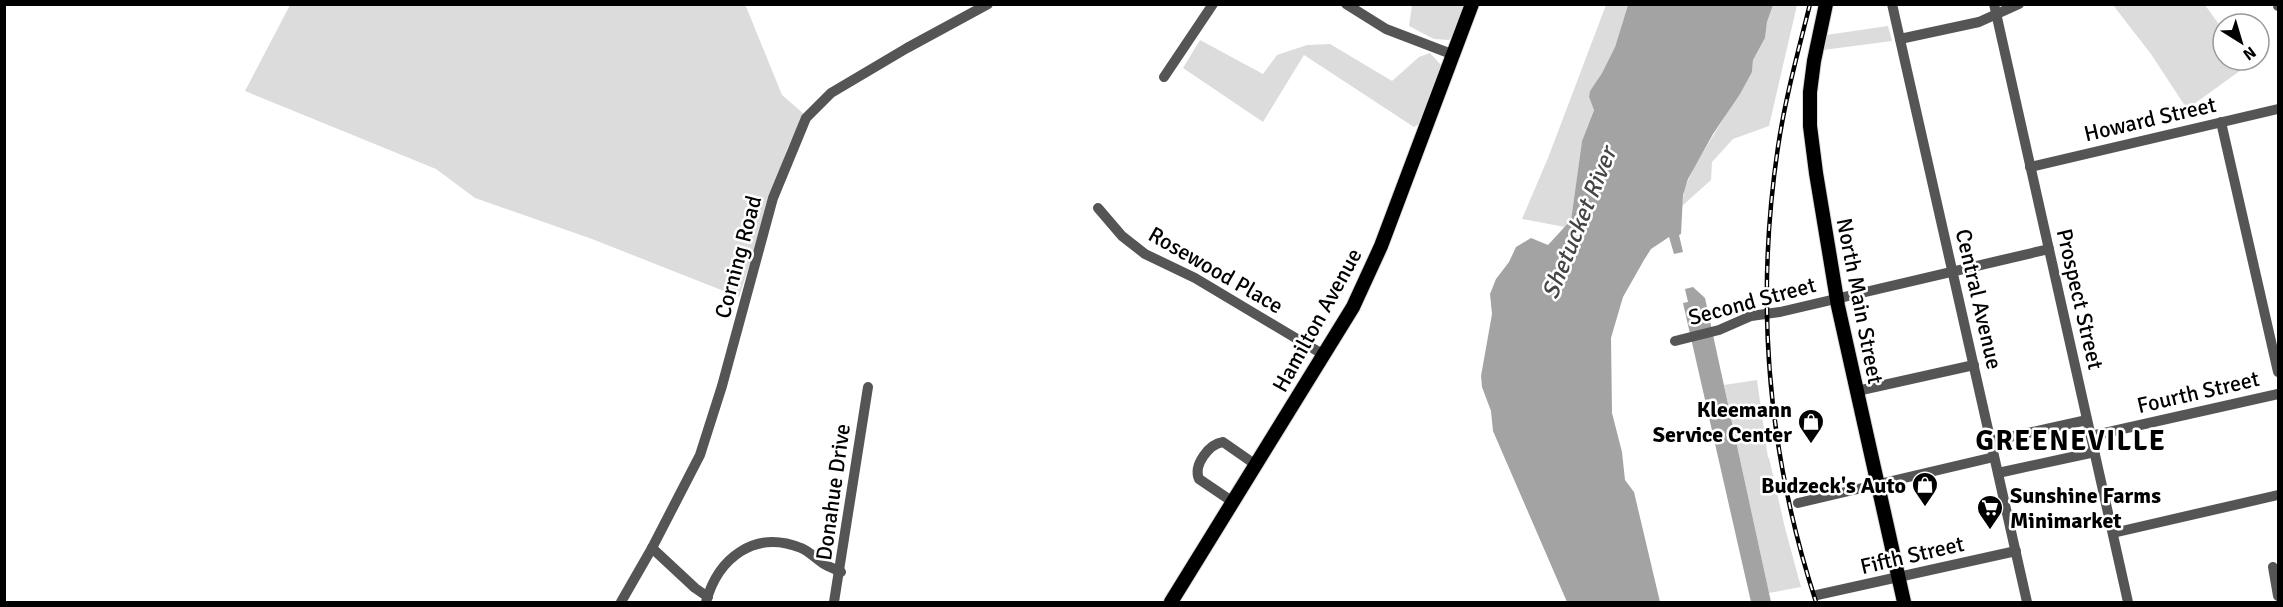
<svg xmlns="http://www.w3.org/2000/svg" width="2283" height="607" font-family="Signika,sans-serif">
<rect width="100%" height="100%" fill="#fff"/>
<g fill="#dcdcdc">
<polygon points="745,4 782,95 804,114 787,149 739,297 592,239 475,198 436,169 245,91 290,5"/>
<polygon points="1412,5 1464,5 1455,32 1449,40 1434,39 1409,26"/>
<polygon points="1606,5 1628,5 1615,47 1602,73 1590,91 1589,97 1594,109 1582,141 1571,220 1565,227 1522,219 1548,158"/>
<polygon points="1773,5 1797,5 1769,126 1733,139 1712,162 1711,180 1682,206 1684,190 1694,167 1752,72 1753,60 1765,38 1767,22"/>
<polygon points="2113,5 2205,5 2223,30 2223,60 2244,60 2248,65 2187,109 2151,54"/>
<polygon points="1888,26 1892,41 1823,50 1826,35"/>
<polygon points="1200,40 1263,74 1277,55 1307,45 1330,44 1392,81 1419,57 1430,53 1441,65 1419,124 1414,127 1304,55 1263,122 1183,68"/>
<polygon points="1757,380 1768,458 1769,458 1785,528 1801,587 1769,593 1724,385"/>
</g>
<g fill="#a3a3a3">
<polygon points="1628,5 1773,5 1767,22 1765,38 1753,60 1752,72 1740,94 1713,134 1688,179 1683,195 1681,234 1679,235 1683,252 1674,254 1669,237 1651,249 1644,260 1623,297 1611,338 1612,413 1622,452 1625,480 1634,492 1660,602 1567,602 1493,431 1491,411 1482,387 1481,376 1492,314 1490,294 1496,279 1509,262 1516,247 1531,238 1548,245 1571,220 1582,141 1594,110 1589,97 1590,91 1602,73 1615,47"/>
<polygon points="1693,287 1705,298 1771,602 1751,602 1683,303 1688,302 1685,289"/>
</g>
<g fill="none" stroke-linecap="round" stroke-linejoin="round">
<defs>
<g id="major">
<polyline points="1826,4 1814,61 1810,92 1810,126 1816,173 1838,306 1904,602"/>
<polyline points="1171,602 1353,307 1381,246 1472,4"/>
</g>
</defs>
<use href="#major" stroke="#dbdbdb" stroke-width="16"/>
<g stroke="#555" stroke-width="10">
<polyline points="1346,4 1386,29 1454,55"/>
<polyline points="1892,4 2027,602"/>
<polyline points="1994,4 2128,602"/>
<polyline points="2278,4 2278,6"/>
<polyline points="1900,39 1979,22 2019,4"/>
<polyline points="1164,77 1213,4"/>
<polyline points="2221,122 2278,372"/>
<polyline points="2030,167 2278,109"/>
<polyline points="1098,208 1122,236 1145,254 1195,278 1324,355"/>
<polyline points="1675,341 1719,330 1751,316 1780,312 2049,249"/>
<polyline points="1857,391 1974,365"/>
<polyline points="2091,436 2278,394"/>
<polyline points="1991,441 2087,420"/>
<polyline points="1998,473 2095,452"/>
<path d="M1233,502l-34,-23c-6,-14 10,-35 24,-37l33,23"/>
<polyline points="1798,503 1994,457"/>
<polyline points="2113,533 2278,495"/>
<polyline points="652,548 695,588 708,597"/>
<polyline points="2273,567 2278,596"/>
<polyline points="1817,595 2016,551"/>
<polyline points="621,602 652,548 700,455 722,386 773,198 806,118 831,93 907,48 988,4"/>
<path d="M706,602c12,-44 49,-73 95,-54 8,3 15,11 23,16 5,3 11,5 17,8"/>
<polyline points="834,602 868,387"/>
</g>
<use href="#major" stroke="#000" stroke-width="14"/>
<defs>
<path id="rail" d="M1810,4c-12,48 -25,95 -32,143 -23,154 -10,308 38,455"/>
</defs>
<use href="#rail" stroke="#000" stroke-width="4.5"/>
<use href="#rail" stroke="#fff" stroke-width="2" stroke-dasharray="7" stroke-linecap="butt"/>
</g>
<defs>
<symbol id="shop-pin" viewBox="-11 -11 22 30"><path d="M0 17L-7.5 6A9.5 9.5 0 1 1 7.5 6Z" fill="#000" stroke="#fff"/><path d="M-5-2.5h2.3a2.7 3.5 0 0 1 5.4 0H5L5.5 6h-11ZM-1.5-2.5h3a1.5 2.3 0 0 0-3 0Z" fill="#fff"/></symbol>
<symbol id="supermarket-pin" viewBox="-11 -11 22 30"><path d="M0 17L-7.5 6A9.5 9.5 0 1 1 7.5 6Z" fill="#000" stroke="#fff"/><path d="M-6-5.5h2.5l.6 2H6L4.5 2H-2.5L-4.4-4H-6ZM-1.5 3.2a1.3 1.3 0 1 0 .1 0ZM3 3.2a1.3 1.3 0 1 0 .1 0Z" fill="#fff"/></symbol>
</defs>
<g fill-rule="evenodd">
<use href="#shop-pin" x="1796" y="407" width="30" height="40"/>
<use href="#shop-pin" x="1910" y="470" width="30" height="40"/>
<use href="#supermarket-pin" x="1975" y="493" width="30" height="40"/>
</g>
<g text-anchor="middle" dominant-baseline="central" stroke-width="5" stroke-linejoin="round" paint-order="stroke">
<g font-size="22" fill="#000" stroke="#fff">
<text transform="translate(2150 119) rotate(-13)">Howard Street</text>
<text transform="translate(738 257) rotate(-75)">Corning Road</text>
<text transform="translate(1216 270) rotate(30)">Rosewood Place</text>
<text transform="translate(1979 299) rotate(77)">Central Avenue</text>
<text transform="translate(2080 299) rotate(77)">Prospect Street</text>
<text transform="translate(1752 301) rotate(-15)">Second Street</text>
<text transform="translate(1860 301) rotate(79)">North Main Street</text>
<text transform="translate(1317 320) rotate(-61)">Hamilton Avenue</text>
<text transform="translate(2198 392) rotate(-13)">Fourth Street</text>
<text transform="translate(833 492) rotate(-82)">Donahue Drive</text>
<text transform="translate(1912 555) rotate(-13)">Fifth Street</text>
</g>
<g font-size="22" font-weight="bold" fill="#000" stroke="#fff" text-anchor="end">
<text x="1792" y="409">Kleemann<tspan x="1792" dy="25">Service Center</tspan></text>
<text x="1906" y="485">Budzeck's Auto</text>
<text x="2010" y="495" text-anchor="start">Sunshine Farms<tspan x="2010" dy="25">Minimarket</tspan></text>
</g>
<g font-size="24" font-style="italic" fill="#444" stroke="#fff">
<text transform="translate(1579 223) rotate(-68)">Shetucket River</text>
</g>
<g font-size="28" font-weight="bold" letter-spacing="1.5" fill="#000" stroke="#fff">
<text x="2071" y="441">GREENEVILLE</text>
</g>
</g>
<rect width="2283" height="607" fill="none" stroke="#000000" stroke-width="12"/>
<g transform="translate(2241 42) rotate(143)"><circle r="28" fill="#ffffff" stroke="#999999" stroke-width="1.5"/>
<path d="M0-4.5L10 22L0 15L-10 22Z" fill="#000000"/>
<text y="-9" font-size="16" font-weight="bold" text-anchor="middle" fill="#000000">N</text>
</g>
</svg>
